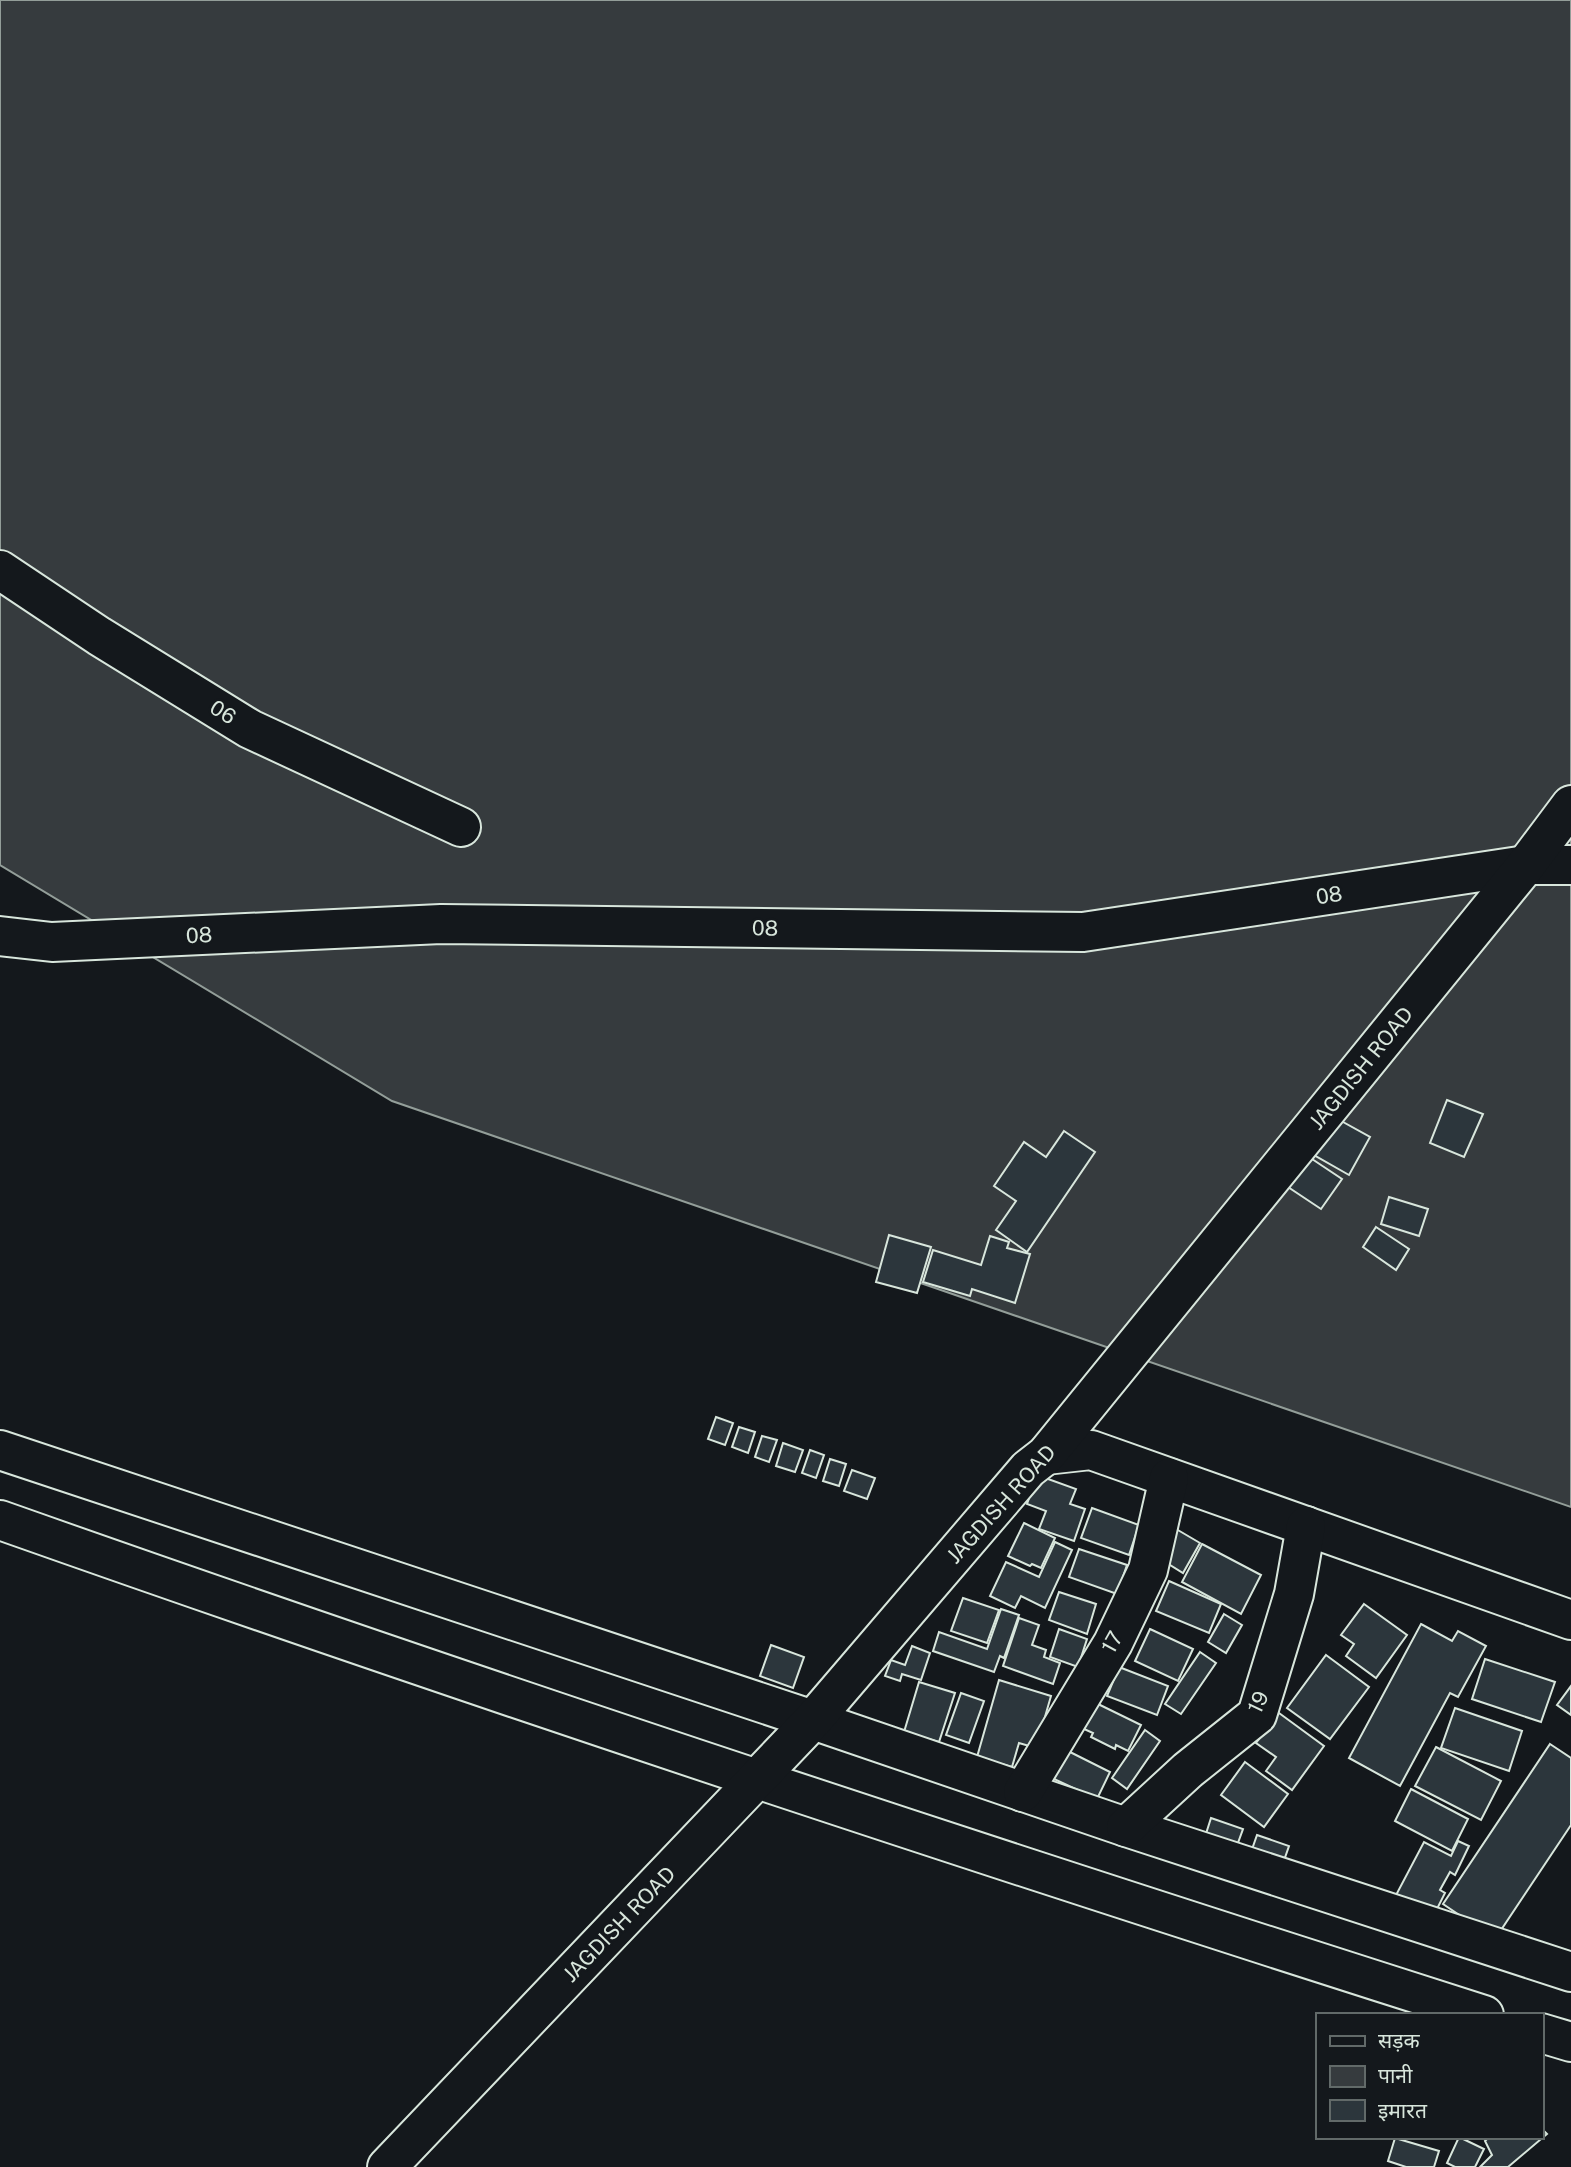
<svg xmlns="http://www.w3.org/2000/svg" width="1571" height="2167" font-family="'Public Sans','Noto Sans Devanagari',sans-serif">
<rect width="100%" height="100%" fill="#14181c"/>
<polygon fill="#363b3e" stroke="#939e99" stroke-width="2" points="0,0 1571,0 1571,1507 392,1101 0,865"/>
<g fill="#2c363c" stroke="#d8e6dc" stroke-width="2">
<polygon points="1447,1100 1483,1114 1464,1157 1430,1143"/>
<polygon points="1334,1117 1370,1137 1349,1175 1314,1155"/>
<polygon points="1064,1131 1095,1152 1027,1252 996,1230 1016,1201 994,1186 1024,1142 1046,1157"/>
<polygon points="1309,1157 1342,1179 1321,1209 1288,1187"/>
<polygon points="1389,1197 1428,1209 1419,1236 1381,1224"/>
<polygon points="1376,1227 1409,1249 1396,1270 1363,1247"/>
<polygon points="889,1235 931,1247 917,1293 876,1282"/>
<polygon points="990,1236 1009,1242 1007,1248 1030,1254 1015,1303 972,1289 970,1296 923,1282 933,1250 981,1265"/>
<polygon points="716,1417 733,1423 725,1445 708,1439"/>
<polygon points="739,1427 755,1432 748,1453 732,1447"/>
<polygon points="762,1436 777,1440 769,1462 755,1457"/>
<polygon points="783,1443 803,1450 795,1472 776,1466"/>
<polygon points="810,1450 824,1455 816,1478 802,1473"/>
<polygon points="830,1459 846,1464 839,1486 823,1481"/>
<polygon points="852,1470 875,1478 867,1499 844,1491"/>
<polygon points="1037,1475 1076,1489 1070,1504 1085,1509 1074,1541 1039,1529 1046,1511 1027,1504"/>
<polygon points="1092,1508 1139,1525 1129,1555 1081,1538"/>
<polygon points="1024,1523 1055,1538 1041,1568 1032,1564 1030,1566 1008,1556"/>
<polygon points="1171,1526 1200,1543 1183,1573 1154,1555"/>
<polygon points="1055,1542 1072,1550 1045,1608 1021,1596 1015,1608 990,1596 1006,1562 1039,1577"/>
<polygon points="1202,1544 1261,1575 1241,1614 1182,1582"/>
<polygon points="1079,1549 1127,1565 1117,1594 1069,1577"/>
<polygon points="1169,1581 1221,1604 1209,1633 1156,1611"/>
<polygon points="1059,1592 1096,1604 1087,1634 1049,1620"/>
<polygon points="963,1598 999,1610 987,1643 951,1631"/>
<polygon points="1364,1604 1407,1635 1376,1678 1346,1656 1354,1644 1341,1635"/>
<polygon points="1001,1609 1019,1615 1004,1658 1000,1656 994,1672 933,1651 939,1632 987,1649"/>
<polygon points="1224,1614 1242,1625 1226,1653 1208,1642"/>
<polygon points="1019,1618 1039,1625 1032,1645 1046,1650 1044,1657 1060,1663 1053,1684 1003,1666"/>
<polygon points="1421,1624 1452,1641 1458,1631 1486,1646 1458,1697 1450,1693 1400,1786 1349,1758"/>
<polygon points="1059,1629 1087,1639 1078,1667 1050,1657"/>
<polygon points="1150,1629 1193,1649 1178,1681 1135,1661"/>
<polygon points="771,1645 804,1657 793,1688 760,1676"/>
<polygon points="912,1646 930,1653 921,1680 902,1674 900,1681 885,1676 891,1660 905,1665"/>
<polygon points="1200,1652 1216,1663 1181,1714 1165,1704"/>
<polygon points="1326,1655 1369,1687 1330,1739 1287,1708"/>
<polygon points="1485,1659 1555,1682 1541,1722 1472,1699"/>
<polygon points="1119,1667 1168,1686 1157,1715 1107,1696"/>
<polygon points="999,1680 1051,1696 1036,1748 1019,1743 1012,1767 977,1757"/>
<polygon points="919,1682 955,1693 939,1742 904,1732"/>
<polygon points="1571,1686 1571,1715 1557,1705"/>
<polygon points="961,1693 984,1701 969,1743 946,1735"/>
<polygon points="1096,1703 1141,1725 1128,1751 1116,1745 1115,1749 1091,1737 1093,1733 1084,1729"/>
<polygon points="1455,1708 1522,1731 1509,1771 1441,1748"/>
<polygon points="1279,1713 1324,1746 1292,1790 1266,1771 1276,1757 1256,1743"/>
<polygon points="1145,1730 1160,1741 1127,1789 1112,1778"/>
<polygon points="1550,1744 1571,1758 1571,1825 1495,1939 1443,1904"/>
<polygon points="1436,1747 1501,1781 1481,1820 1415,1786"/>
<polygon points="1066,1750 1110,1772 1097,1799 1052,1778"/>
<polygon points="1245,1762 1288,1794 1264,1827 1221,1795"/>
<polygon points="1411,1789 1468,1819 1452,1851 1395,1821"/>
<polygon points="1211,1818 1243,1829 1235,1851 1204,1840"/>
<polygon points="1257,1835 1289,1846 1281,1869 1249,1858"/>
<polygon points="1458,1841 1469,1846 1455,1875 1450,1872 1440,1890 1445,1893 1433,1917 1395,1897 1424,1842 1451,1856"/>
<polygon points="1541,2128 1547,2134 1508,2167 1480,2167 1492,2155 1485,2141 1489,2137 1541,2137"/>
<polygon points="1459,2137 1484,2149 1475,2167 1455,2167 1447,2163"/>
<polygon points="1395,2138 1439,2151 1434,2167 1406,2167 1388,2161"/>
</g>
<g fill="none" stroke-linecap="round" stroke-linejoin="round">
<defs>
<g id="minor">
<polyline points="0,570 99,636 250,729 461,827"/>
<polyline points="0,936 52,942 441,924 1083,932 1526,865 1571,865"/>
<polyline points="0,1450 813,1720 1126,1827 1571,1972"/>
<polyline points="1046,1455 1091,1450 1571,1620"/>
<path d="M0,1520c492,174 987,337 1484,495"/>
<polyline points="1023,1792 1113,1643 1148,1570 1169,1478"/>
<polyline points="1126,1827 1188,1770 1257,1715 1294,1594 1306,1526"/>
<polyline points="1541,2033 1571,2042"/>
<polyline points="387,2167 813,1720 1028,1469 1046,1455 1526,865 1571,805"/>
</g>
</defs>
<use href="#minor" stroke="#d8e6dc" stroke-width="42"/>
<use href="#minor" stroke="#14181c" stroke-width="38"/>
</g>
<g text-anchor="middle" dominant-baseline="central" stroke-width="5" stroke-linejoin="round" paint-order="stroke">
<g font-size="21" fill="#d8e6dc" stroke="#14181c">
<text transform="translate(223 712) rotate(32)">06</text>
<text transform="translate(1329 895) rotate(-9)">08</text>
<text transform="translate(765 928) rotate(1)">08</text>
<text transform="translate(199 935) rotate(-3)">08</text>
<text transform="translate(1361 1068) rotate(-51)">JAGDISH ROAD</text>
<text transform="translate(1001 1504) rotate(-48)">JAGDISH ROAD</text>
<text transform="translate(1112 1642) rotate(-61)">17</text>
<text transform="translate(1258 1702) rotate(-65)">19</text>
<text transform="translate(619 1924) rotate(-46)">JAGDISH ROAD</text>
</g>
</g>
<rect x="1316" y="2013" width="228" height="126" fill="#14181c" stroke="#626a69" stroke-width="2"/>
<rect x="1330" y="2036" width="35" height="10" fill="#14181c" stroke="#626a69" stroke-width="2"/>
<text x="1378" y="2048" font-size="21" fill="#d8e6dc">सड़क</text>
<rect x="1330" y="2066" width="35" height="21" fill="#363b3e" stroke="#626a69" stroke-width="2"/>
<text x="1378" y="2083" font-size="21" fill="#d8e6dc">पानी</text>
<rect x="1330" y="2100" width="35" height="21" fill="#2c363c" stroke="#626a69" stroke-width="2"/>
<text x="1378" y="2118" font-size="21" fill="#d8e6dc">इमारत</text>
</svg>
